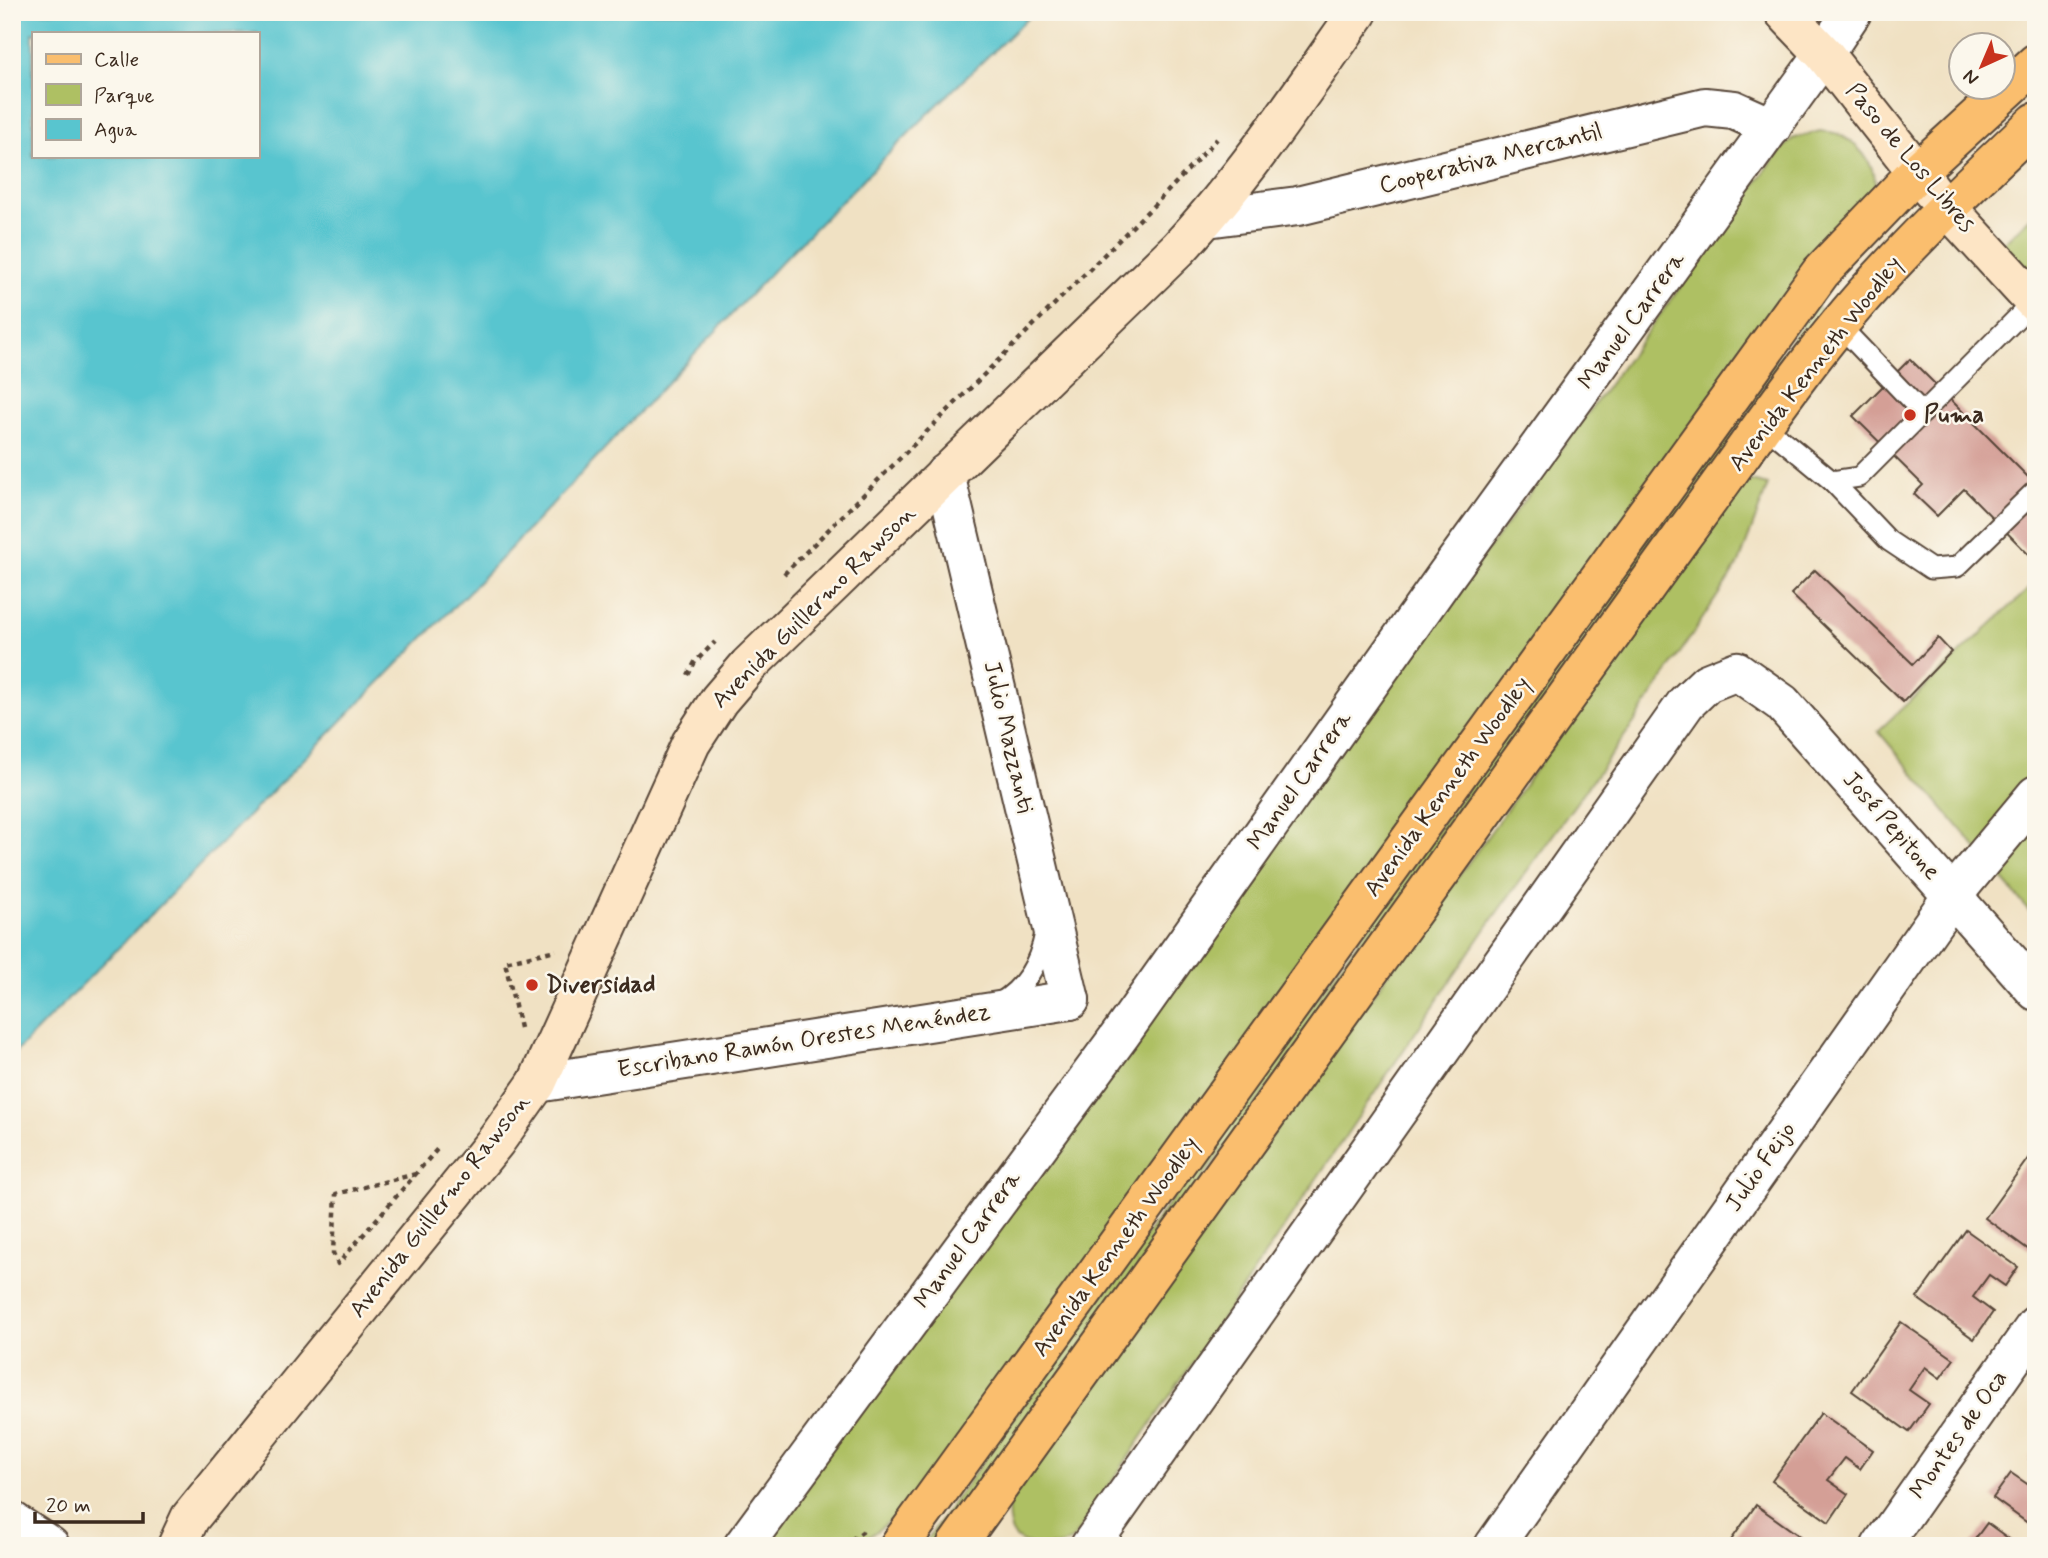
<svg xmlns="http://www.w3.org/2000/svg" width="2048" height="1558" font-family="Mynerve,sans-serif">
<rect width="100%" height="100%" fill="#fbf7ec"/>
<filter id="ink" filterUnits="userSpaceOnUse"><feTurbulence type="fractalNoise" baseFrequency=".0143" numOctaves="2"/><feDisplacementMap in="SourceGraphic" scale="14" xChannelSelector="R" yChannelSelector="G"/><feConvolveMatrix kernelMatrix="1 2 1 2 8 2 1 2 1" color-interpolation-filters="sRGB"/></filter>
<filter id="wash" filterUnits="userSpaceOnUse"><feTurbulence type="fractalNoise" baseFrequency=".00686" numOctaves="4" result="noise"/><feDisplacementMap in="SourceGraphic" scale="28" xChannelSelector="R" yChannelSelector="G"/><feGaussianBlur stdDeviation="1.57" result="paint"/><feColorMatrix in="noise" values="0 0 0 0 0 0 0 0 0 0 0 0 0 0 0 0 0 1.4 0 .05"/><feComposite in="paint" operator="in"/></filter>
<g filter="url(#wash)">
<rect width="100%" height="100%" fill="#f0e1c3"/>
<g fill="#aec063" stroke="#747540" stroke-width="2">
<path d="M1820,131c7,1 16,1 22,5 22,12 39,37 31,61l-964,1309 -52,40h-99l1016,-1387 18,-20z"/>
<polygon points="2036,212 2036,282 2001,245"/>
<polygon points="1816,305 1827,314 937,1546 922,1546"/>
<path d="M1751,481l17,4 -29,78 -103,157 -143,198 -420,621c-10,7 -15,7 -27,7 -34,0 -40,-14 -37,-46l728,-1010z"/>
<polygon points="2036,582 2036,919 1878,731"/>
</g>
<path fill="#58c5cf" stroke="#4a7876" stroke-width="2" fill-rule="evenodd" d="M12,12h1022l-106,102 -144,145 -294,311 -478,486zM33,33h224v123h-224z"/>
<g id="blocks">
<g fill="#d49f96">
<polygon points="1910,359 2036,485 2036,562 1964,489 1937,516 1914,494 1923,485 1853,416"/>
<polygon points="1815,570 1913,664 1938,638 1951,652 1903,702 1791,594"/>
<polygon points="2034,1150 2036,1151 2036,1255 1985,1218"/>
<polygon points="1966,1230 2018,1267 2005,1286 1989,1275 1973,1297 1993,1312 1974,1339 1917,1298"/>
<polygon points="1901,1322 1954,1359 1940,1378 1925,1367 1909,1390 1929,1404 1909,1432 1852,1391"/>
<polygon points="1821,1413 1873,1450 1860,1469 1845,1458 1828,1480 1848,1494 1829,1522 1772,1481"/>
<polygon points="2036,1449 2036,1464 2029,1459"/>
<polygon points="2011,1473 2036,1490 2036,1529 1993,1498"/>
<polygon points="1756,1505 1808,1542 1806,1546 1727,1546"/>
<polygon points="1987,1523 2019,1546 1970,1546"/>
</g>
</g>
</g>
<g filter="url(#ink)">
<use href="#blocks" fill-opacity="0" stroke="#564537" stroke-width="2"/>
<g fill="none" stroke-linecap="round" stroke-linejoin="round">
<defs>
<g id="lane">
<polyline points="1839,325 1923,413"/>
<polyline points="1764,425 1832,481 1859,477 2033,302"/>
<polyline points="1832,481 1889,541 1931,569 1957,567 2036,490"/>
<path d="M998,1004c28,-17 41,-40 47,-71"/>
</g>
<g id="street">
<polyline points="1207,218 1298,206 1705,107 1734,110 1772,127"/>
<polyline points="945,474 1070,1000"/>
<polyline points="537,1083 1070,1000"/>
<polyline points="12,1521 50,1546"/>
<polyline points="743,1546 1121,1034 1447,574 1824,54 1852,12"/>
<polyline points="1090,1546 1686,703 1707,683 1737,671 1782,703 2036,991"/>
<polyline points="1494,1546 1952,896 2036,795"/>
<polyline points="1881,1546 2036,1325"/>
</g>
<g id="secondary">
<polyline points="1784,12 1824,54 1932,191 2036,304"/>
<path d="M177,1546l13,-28 306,-377 41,-58 154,-340 28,-43 30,-35 429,-416c67,-72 123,-156 180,-237"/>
</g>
<g id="primary">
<polyline points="899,1546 1821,272 1917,172 2036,63"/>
<path d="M956,1546l727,-1011c58,-78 116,-166 180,-239 54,-61 113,-118 173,-174"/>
</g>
</defs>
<use href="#lane" stroke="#564537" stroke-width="23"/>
<use href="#street" stroke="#564537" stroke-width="42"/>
<use href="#secondary" stroke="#564537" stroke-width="42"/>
<use href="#primary" stroke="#564537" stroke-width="42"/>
<g stroke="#564537" stroke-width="4.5" stroke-dasharray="5 5" stroke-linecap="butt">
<polyline points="784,574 1167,192 1217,139"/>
<polyline points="688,675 695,662 715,642"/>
<polyline points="520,1028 505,962 556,950"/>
<polyline points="416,1174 336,1194 333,1253 338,1264 439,1147"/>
<polyline points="843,1546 865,1530"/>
</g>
<use href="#lane" stroke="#fff" stroke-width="19"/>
<use href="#street" stroke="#fff" stroke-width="38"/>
<use href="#secondary" stroke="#fde5c5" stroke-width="38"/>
<use href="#primary" stroke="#fabe6e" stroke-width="38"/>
</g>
</g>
<g fill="#c8321e" stroke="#fbf7ec" stroke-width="2.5">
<circle cx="1910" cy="415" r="7"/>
<circle cx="532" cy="985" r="7"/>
</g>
<g text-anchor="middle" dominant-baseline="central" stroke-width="5" stroke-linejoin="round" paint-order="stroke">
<g font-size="24" fill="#3b2a1e" stroke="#fbf7ec">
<text transform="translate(1910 158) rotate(50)">Paso de Los Libres</text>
<text transform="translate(1491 159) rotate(-14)">Cooperativa Mercantil</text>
<text transform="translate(1632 321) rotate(-54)">Manuel Carrera</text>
<text transform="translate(1816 364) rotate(-52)">Avenida Kenneth Woodley</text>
<text transform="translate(814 607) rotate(-45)">Avenida Guillermo Rawson</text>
<text transform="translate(1008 737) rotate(77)">Julio Mazzanti</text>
<text transform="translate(1300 781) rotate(-55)">Manuel Carrera</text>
<text transform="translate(1448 787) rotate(-54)">Avenida Kenneth Woodley</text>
<text transform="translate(1891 826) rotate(49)">José Pepitone</text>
<text transform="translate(804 1041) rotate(-9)">Escribano Ramón Orestes Menéndez</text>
<text transform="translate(1761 1167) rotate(-55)">Julio Feijo</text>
<text transform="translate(440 1206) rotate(-52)">Avenida Guillermo Rawson</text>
<text transform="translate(968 1240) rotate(-54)">Manuel Carrera</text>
<text transform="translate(1116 1247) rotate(-54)">Avenida Kenneth Woodley</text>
<text transform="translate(1959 1435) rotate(-55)">Montes de Oca</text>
</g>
<g font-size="24" font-weight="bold" fill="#3b2a1e" stroke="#fbf7ec" text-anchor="start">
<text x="1924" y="415">Puma</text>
<text x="546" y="985">Diversidad</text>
</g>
</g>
<rect width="2048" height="1558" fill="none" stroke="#fbf7ec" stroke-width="42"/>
<rect x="32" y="32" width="228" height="126" fill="#fbf7ec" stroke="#aea59a" stroke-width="2"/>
<rect x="46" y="54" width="35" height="10" fill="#fabe6e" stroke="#aea59a" stroke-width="2"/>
<text x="94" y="66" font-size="21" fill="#3b2a1e">Calle</text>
<rect x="46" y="84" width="35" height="21" fill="#aec063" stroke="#aea59a" stroke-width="2"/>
<text x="94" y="102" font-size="21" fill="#3b2a1e">Parque</text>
<rect x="46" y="119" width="35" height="21" fill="#58c5cf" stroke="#aea59a" stroke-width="2"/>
<text x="94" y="136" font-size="21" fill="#3b2a1e">Agua</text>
<g transform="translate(1982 66) rotate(224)"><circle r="33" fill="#fbf7ec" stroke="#aea59a" stroke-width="2"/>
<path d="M0-5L12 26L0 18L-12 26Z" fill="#c8321e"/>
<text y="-10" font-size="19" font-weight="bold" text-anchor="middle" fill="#3b2a1e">N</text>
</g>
<path d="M35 1512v10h108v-10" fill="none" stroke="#3b2a1e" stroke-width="3.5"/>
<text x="46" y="1512" font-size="21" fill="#3b2a1e" stroke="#fbf7ec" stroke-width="5" paint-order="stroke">20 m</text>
</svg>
